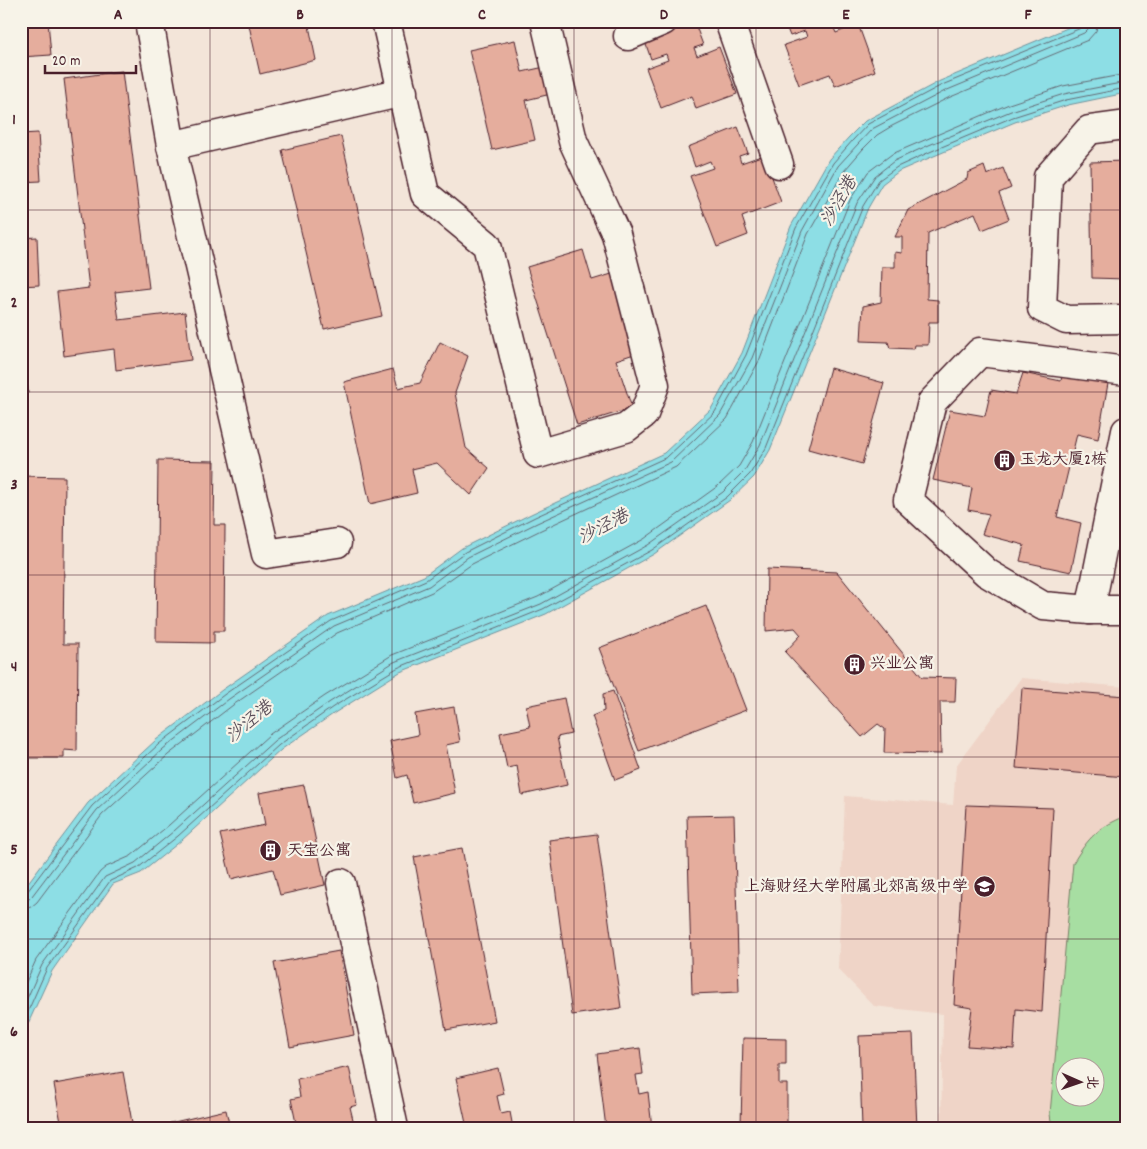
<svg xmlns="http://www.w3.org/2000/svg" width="1147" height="1149" font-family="Dekko,'LXGW WenKai TC',sans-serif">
<rect width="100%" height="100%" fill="#f3e5d9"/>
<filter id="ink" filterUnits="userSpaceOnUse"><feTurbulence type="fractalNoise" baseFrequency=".02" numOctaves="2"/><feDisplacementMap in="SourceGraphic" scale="10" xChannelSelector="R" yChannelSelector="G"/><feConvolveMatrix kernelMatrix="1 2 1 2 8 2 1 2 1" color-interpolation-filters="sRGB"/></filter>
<g filter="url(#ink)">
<path fill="#efd4c7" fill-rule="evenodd" d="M1021,678l105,9v441h-185l2,-114 -69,-8 -36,-37 7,-173 108,9 3,-39zM1064,1066h30v30h-30z"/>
<path fill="#a7dea2" stroke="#787e66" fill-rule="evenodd" d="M1126,816v312h-74l-2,-14 23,-251c16,-26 24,-35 53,-47zM1064,1066h30v30h-30z"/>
<polygon fill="#8ddee5" stroke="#72929b" points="1084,21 1126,21 1126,93 1068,105 1015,122 934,156 899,171 882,184 868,208 770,450 754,477 730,500 654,554 546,614 400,672 336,712 282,749 182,840 141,873 113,884 52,971 21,1039 21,892 88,803 156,740 222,690 328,616 424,576 462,548 533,513 664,453 711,409 742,353 791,226 829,159 849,137 865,121 940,81"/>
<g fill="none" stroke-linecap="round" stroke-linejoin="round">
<g stroke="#656b75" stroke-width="1">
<polyline points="21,895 27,892 92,806 159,744 225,694 331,621 426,580 465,552 535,517 667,457 715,412 746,355 796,228 833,163 853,140 868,124 942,85 1081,28 1084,25 1084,21"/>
<polyline points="21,901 28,900 32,896 97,810 163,749 229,699 334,626 429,586 468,557 537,523 671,462 720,415 752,358 802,231 838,166 858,144 872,129 945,91 1084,33 1089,28 1090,21"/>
<polyline points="21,909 31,907 37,902 102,815 168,755 233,705 337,633 432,592 472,564 541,530 676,467 727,419 759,361 808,234 844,171 863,149 877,135 892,126 948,98 1088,40 1096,31 1098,21"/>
<polyline points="21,993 36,960 100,872 106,867 131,856 169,825 270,734 325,696 392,655 538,597 644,539 718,486 739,466 753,442 850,200 868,172 892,154 1009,104 1063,86 1126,74"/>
<polyline points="21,1012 42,965 105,877 135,863 174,831 275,740 330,702 394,662 541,604 648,545 723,492 745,470 760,445 857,203 875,176 894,161 929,145 1011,111 1064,94 1126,82"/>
<polyline points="21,1027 47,968 110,881 138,868 178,836 279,745 333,707 397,668 543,609 652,550 727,497 750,474 766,448 863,206 879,180 897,167 932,151 1013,117 1066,100 1126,88"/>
</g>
</g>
<g fill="#e5ad9d" stroke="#4a1f2b">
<polygon points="21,21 48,21 51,55 21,57"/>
<polygon points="248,21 308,21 316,60 260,74"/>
<polygon points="692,21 694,21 703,45 694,48 697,56 719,47 737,94 696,109 692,96 661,108 646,68 668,60 666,54 651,59 644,39"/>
<polygon points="784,21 841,21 833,26 836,33 858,24 875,71 835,86 830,74 799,85 784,45 807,37 805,31 790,36"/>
<polygon points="515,40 522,72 549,66 555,93 526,100 535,140 492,150 469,50"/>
<polygon points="122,71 149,288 115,292 119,320 185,312 191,360 116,370 114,349 64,356 57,292 89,288 64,79"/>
<polygon points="738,127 748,153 739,156 741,163 764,155 781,202 742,217 748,235 717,247 690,176 713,168 710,161 695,167 688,147"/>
<polygon points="38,133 41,181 21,182 21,134"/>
<polygon points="341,136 382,316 324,329 282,150"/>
<polygon points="1126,161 1126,279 1092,278 1090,162"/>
<polygon points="984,166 987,175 1003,168 1011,188 999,193 1009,219 982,230 975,213 928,233 927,299 938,300 938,322 929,322 928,345 915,345 914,349 890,348 888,342 861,341 863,306 881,302 882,267 895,267 895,252 902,253 902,237 895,237 908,210 967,179 968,173"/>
<polygon points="37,237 39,285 21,286 21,238"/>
<polygon points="583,250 592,280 615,273 640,352 616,360 632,408 577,425 527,267"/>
<polygon points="440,342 468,356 455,393 466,448 489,468 471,495 437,463 412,469 417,493 370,504 344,382 393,369 398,388 420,383"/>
<polygon points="21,346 25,346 28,393 21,394"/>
<polygon points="830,368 884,383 862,464 808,449"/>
<polygon points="1063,368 1109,378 1098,439 1077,434 1057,517 1081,523 1071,572 1020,561 1024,545 982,534 989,514 968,510 972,488 933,480 950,410 985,416 991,390 1016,394 1023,373 1061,381"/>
<polygon points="158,460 215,461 214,525 225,525 224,631 214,631 214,643 156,642"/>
<polygon points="21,476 65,477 63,644 78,644 77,751 64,750 64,758 21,758"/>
<polygon points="767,569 837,572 922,677 956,678 955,702 940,702 941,754 884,753 885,729 878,724 862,737 785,652 801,635 795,628 766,631"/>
<polygon points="706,606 746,710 639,751 599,648"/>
<polygon points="1022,688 1126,696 1126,777 1016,768"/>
<polygon points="613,691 641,770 615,780 592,716 604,711 603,694"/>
<polygon points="564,698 571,734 557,737 567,785 522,795 517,766 507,768 500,733 530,727 526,706"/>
<polygon points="454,707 460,742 446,745 455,793 413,803 407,775 397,778 390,741 418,735 415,714"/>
<polygon points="304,785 325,885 280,895 273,869 231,879 220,834 265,825 259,793"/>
<polygon points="966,805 1053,808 1042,1012 1016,1009 1014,1049 967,1046 972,1008 954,1005"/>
<polygon points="734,815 739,992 692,994 687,816"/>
<polygon points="597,834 621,1008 572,1015 549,840"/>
<polygon points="462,848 495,1021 446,1030 414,857"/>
<polygon points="339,951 354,1035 290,1047 274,963"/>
<polygon points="913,1034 917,1128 862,1128 859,1036"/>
<polygon points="743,1038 786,1039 786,1065 779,1065 779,1084 787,1084 787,1124 799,1125 799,1128 741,1126"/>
<polygon points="640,1048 643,1074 636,1075 639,1094 648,1092 652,1128 606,1128 597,1054"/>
<polygon points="349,1067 357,1105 350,1107 355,1128 297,1128 291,1099 300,1097 297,1079"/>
<polygon points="498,1068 504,1094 497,1096 501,1114 510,1112 513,1128 467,1128 456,1078"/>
<polygon points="123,1072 133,1128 62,1128 54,1084"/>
<polygon points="226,1110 230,1128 171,1128 170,1123"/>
</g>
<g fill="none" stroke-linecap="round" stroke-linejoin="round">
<defs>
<g id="minor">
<polyline points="149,21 171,146 266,554 337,543"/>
<polyline points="386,21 425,194 487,245 538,454 626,428 644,414 655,385 616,234 573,141 545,21"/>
<polyline points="729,21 779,164"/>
<polyline points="628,36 663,21"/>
<polyline points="1126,125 1089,130 1048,177 1042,308 1066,320 1126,319"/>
<polyline points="171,146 403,92"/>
<polyline points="1126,431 1090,610 1126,610"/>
<polyline points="1090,610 1043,606 987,573 908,500 932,402 980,352 1126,371"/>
<polyline points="341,883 394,1128"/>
</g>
</defs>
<use href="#minor" stroke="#4a1f2b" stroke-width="31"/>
<use href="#minor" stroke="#f7f3e8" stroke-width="28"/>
</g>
</g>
<path fill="none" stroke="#4a1f2b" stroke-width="1" stroke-opacity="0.55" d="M210,21v1107M392,21v1107M574,21v1107M756,21v1107M938,21v1107M21,210h1105M21,392h1105M21,575h1105M21,757h1105M21,939h1105"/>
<defs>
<symbol id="building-disc" viewBox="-11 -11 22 22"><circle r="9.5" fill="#4a1f2b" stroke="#f7f3e8"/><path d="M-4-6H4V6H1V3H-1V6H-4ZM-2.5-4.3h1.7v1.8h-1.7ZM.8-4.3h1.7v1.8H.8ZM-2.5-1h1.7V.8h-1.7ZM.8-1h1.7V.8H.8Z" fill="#fff"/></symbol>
<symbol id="school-disc" viewBox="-11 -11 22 22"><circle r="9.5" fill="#4a1f2b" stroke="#f7f3e8"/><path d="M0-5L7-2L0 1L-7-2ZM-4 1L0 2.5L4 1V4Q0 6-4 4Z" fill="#fff"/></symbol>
</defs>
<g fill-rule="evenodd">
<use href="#building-disc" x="992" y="448" width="25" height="25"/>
<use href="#building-disc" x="842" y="652" width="25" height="25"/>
<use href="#building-disc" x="258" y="838" width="25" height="25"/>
<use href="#school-disc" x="972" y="874" width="25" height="25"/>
</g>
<g text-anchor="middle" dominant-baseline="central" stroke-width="4.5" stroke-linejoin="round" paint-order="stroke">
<g font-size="16" fill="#4a1f2b" stroke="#f7f3e8" text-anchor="start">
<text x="1020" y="460">玉龙大厦2栋</text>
<text x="870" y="664">兴业公寓</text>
<text x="287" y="851">天宝公寓</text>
<text x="968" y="887" text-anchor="end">上海财经大学附属北郊高级中学</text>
</g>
<g font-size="18" font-style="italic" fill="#5b4f5a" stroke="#f7f3e8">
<text transform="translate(840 202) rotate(-60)">沙泾港</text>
<text transform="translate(604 528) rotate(-27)">沙泾港</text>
<text transform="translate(250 723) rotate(-39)">沙泾港</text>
</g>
</g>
<rect width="1147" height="1149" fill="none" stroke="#f7f3e8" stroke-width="55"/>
<g transform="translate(1080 1082) rotate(92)"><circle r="24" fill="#f7f3e8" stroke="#b29e9c"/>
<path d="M0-4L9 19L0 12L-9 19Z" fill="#4a1f2b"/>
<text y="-8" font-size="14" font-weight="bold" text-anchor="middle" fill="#4a1f2b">北</text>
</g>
<path d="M45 65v8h91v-8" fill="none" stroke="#4a1f2b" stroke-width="2.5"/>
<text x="52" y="65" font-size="15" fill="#4a1f2b" stroke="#f7f3e8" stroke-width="4" paint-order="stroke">20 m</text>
<rect x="28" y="28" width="1092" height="1094" fill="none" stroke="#4a1f2b" stroke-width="2"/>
<g font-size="16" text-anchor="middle" font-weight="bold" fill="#4a1f2b">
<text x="118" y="19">A</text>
<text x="300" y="19">B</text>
<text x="482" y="19">C</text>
<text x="664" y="19">D</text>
<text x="846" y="19">E</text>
<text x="1028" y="19">F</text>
<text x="14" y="124">1</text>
<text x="14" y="307">2</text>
<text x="14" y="489">3</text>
<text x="14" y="671">4</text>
<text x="14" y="854">5</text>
<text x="14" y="1036">6</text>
</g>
</svg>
